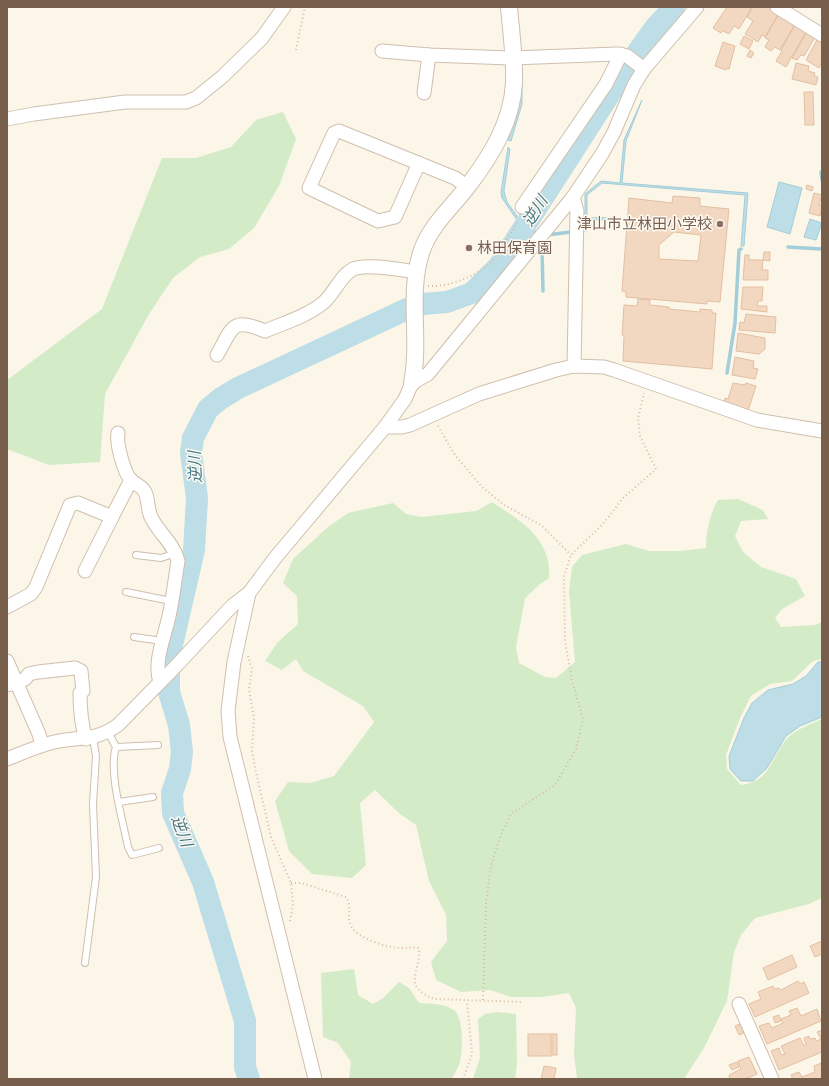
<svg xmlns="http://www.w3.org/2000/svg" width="829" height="1086" font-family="Cabin,'Noto Sans JP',sans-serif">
<rect width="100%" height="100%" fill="#fcf6e9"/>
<g fill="#d3ebc7">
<polygon points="283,112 296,139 279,186 254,228 229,249 200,257 173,278 149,314 105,394 100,462 49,465 7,449 7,380 102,309 162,158 196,158 231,147 256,120"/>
<path d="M738,499l25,11 5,9 -27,2 -6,15 8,16 18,15 35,12 9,17 -23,13 -7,9 6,9 34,-2 7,-3v37l-9,2 -21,20 -22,3 -19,12 -11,22 -14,37 1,14 14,16c29,-4 29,-24 44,-44 8,-11 24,-16 37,-22v179l-13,6 -54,14 -14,17 -7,17 -7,49 -23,47 -20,31h-107l-3,-25 2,-46 -7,-15 -28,4h-30l-21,-7 -29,2 -25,-12 -5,-18 16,-21 -1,-26 -17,-34 -13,-56 -16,-11 -25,-24 -15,13 6,62 -14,13 -40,-4 -23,-23 -14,-50 13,-19 22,1 24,-7 40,-54 -11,-16 -60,-35 -7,-12 -14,11 -17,-9 12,-18 21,-19 -1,-28 -14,-13 10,-24 35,-32 20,-14 45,-10 13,11 16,3 54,-6 16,-9c29,19 60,37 57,76l-9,6 -15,14 -9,49 3,16 26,14 11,1 19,-16 -6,-70 3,-25 10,-12 44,-11 23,7h31l26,-3c0,-15 4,-35 12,-48z"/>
<path d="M354,969l4,26 15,9 10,-6 16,-16 10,6 10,15c11,1 27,0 36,8 9,9 8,43 4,54 -2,5 -5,10 -8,14h-102l2,-17 -13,-19 -15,-6 -2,-64z"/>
<polygon points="497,1012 516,1014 517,1063 515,1079 473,1079 480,1057 478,1019 485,1014"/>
</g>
<g fill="#bddee7" stroke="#a3cdd8">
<polygon points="519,81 522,81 522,104 511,141 508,140 518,102"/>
<polygon points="642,100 626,141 622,183 748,193 744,246 741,246 745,195 602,183 587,195 587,219 585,219 585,194 601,181 620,183 624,140"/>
<polygon points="508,147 510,149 504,191 507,202 517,216 517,220 502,198 501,192"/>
<polygon points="779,182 802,188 790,234 767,227"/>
<polygon points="810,219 822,223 816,240 804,237"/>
<polygon points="818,662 822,662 822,717 800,726 786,736 767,768 753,781 741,781 730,769 729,756 744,718 752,703 768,690 793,684 806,676"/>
</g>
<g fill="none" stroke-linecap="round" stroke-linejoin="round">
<g stroke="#a3cdd8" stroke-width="3.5">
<polyline points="614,86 616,87"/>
<polyline points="821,172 822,180"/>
<polyline points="588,219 610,219"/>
<polyline points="522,223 536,233"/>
<polyline points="547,235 586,230"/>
<polyline points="538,247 542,250 543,291"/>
<polyline points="788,247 822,249"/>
<polyline points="727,373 735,323 739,250 741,249"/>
</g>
<polyline stroke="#bddee7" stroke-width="22" points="249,1079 245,1067 245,1021 203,882 173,813 172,793 180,769 182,752 179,725 169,692 169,658 194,550 197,498 191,453 193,438 208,409 220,399 238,388 407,309 424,304 447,302 472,293 499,266 627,67 655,28 674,7"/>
</g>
<g fill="#f2d8c1" stroke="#e4bfa1" fill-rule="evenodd">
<polygon points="727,7 752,7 739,29 734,26 729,34 723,31 721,33 713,28"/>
<polygon points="753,7 768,7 778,14 765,37 762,35 758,42 745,34 753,21 747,17"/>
<polygon points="779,14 795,24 780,50 775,47 771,51 765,47 769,40 765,38"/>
<polygon points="795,25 806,32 786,67 776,61 782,51 781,50"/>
<polygon points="807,32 815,37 804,56 801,55 797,60 792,58"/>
<polygon points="744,36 753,41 749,49 740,44"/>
<polygon points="817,40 822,43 822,62 819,68 806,60"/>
<polygon points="723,42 735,46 729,69 727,68 726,70 715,66"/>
<polygon points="750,50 754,53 751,58 747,56"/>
<polygon points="796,63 809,66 808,71 815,73 814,76 818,77 816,85 792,79"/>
<polygon points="804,92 813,92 814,125 805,125"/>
<polygon points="807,185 813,187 812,191 806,189"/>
<polygon points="814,193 822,195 819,205 822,205 820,216 809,213"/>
<path d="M673,196l27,2v8l29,3 -9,93 -13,-1v3l-81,-7v-5l-4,-1 7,-93 43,5zM674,232l27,3 -3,26 -39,-2v-14z"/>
<polygon points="764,252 770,252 770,261 763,260"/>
<polygon points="745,255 749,255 749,260 763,260 762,270 768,270 768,280 743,280"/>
<polygon points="743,287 763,287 762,301 758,301 757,306 767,306 767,312 741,309"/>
<polygon points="638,299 650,300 650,305 669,307 669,309 700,312 700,309 712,310 712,313 716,313 712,369 623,361 624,335 622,335 624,305 637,306"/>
<polygon points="746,314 776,317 775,333 739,330 740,322 744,323"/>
<polygon points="738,333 765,338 765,349 759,354 736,351"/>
<polygon points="735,357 754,361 753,368 758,369 755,379 732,375"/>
<polygon points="733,383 745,385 746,383 756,386 748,411 723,404 725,398 728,399"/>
<polygon points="822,941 822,954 815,957 810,946"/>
<polygon points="792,955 797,967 768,980 763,968"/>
<polygon points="798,981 800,984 804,982 809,993 755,1017 749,1004 761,999 758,992 773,986 775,989 779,988 781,990"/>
<polygon points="797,1008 801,1016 817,1009 821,1021 767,1044 759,1026 769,1023 772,1028 783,1023 781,1019 791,1015 789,1011"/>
<polygon points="779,1015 781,1021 775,1023 773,1017"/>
<polygon points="740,1024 744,1033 739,1035 735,1026"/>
<polygon points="822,1030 822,1052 779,1070 771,1051 779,1048 781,1055 785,1054 781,1046 800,1038 804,1046 806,1045 804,1038 809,1036 810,1039 815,1038 816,1041 821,1039 817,1032"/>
<rect x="528" y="1034" width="23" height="22"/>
<rect x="552" y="1034" width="5" height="21"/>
<polygon points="749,1057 757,1074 746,1079 730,1079 729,1075 741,1069 738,1061"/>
<polygon points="737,1062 739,1067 732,1070 729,1065"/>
<polygon points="821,1063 822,1079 793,1079 791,1075 799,1072 802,1077 815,1072 814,1066"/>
<polygon points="544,1066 556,1068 554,1079 541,1079"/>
</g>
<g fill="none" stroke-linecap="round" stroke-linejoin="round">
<defs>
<g id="service">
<polyline points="136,555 161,558 176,553"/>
<polyline points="126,592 171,601"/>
<polyline points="134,637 162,641"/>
<path d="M108,732l8,15c-8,25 7,74 12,100l4,8 27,-7"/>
<polyline points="116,747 158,745"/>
<polyline points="119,802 153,797"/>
<polyline points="85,963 96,877 93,804 96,756 93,738"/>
</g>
<g id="minor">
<polyline points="777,7 822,35"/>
<polyline points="382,51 429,55 513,58 616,54 627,56 644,69"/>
<polyline points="424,93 429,55"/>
<polyline points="7,119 34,114 125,102 186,102 196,98 222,77 262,38 284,7"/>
<polyline points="419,163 395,217 378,221 309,188 334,133 339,131 455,178 468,187"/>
<polyline points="573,197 577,211 574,366"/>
<polyline points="522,207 606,84 621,54"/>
<path d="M217,355c16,-28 14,-38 48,-24 19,-8 42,-15 58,-28 11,-9 17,-27 30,-34 13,-6 49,1 63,3"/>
<polyline points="385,427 402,427 410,425 479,394 556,370 574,366 604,367 614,370 757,420 822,431"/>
<path d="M118,433c-2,10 6,40 13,47 5,5 11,6 14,12 4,8 2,19 7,27 8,15 22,25 26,42 -3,18 -5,37 -9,55 -4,20 -16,46 -9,66"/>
<polyline points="85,571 112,517"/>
<polyline points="7,607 31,594 36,587 70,505 78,503 112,517 131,480"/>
<polyline points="7,661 39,734 42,745"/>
<path d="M7,685l10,-2 8,-4 4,-5 9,-2 37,-4 6,3 2,20 -3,2c0,16 1,31 6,46"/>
<path d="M7,759c15,-6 31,-13 47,-17 26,-6 40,0 64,-17l58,-59 56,-60 17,-13"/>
<polyline points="739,1004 772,1079"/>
<polyline points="315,1079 230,737 228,711 234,662 249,593 275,558 385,427 405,399 412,383 428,374 573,197 602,154 614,132 634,85 644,69 697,7"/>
</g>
<path id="tertiary" d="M412,383c9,-44 -5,-90 10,-133 9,-25 30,-43 46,-64 23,-30 44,-64 46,-103 1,-25 -3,-51 -5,-76"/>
</defs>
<use href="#service" stroke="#cfbfae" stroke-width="8"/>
<use href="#minor" stroke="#cfbfae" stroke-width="15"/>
<use href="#tertiary" stroke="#cfbfae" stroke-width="18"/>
<g stroke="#d7bba3" stroke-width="2" stroke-dasharray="1 3" stroke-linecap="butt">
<polyline points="296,50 305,7"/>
<path d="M428,286c20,1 43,-8 59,-20 10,-8 24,-34 32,-46"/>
<polyline points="438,426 455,455 481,486 504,505 541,525 571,555"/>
<polyline points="248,656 252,669 249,689 254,718 252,750 255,768 271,837 291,883 293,904 290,922"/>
<path d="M291,883h10l45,14c7,11 0,18 5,29 5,12 37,22 49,22 7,0 12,-1 19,0 2,25 -18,37 15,51l89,3"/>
<polyline points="483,1000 486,903 491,866 500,837 511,814 555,785 576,749 583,719 572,681 565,641 564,577 571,555 603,524 623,498 656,469 640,436 638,418 644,393"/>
<polyline points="463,1079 472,1054 467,1001"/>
</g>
<use href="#service" stroke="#fff" stroke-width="6"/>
<use href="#minor" stroke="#fff" stroke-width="13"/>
<use href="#tertiary" stroke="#fff" stroke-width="16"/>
</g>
<g fill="#8d6e63" stroke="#fffaf0" stroke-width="1.5">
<circle cx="720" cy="224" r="4"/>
<circle cx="469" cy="248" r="4"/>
</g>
<g text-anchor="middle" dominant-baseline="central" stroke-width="3" stroke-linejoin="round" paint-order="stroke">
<g font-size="15" fill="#785e54" stroke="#fffaf0" text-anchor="end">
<text x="712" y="224">津山市立林田小学校</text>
<text x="477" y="248" text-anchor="start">林田保育園</text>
</g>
<g font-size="16" font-style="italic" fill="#467a8b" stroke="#fffaf0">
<text transform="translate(535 211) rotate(-57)">逆川</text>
<text transform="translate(195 467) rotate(-93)">逆川</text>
<text transform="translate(182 831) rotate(69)">逆川</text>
</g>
</g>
<rect width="829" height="1086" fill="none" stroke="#775f4c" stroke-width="16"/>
</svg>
